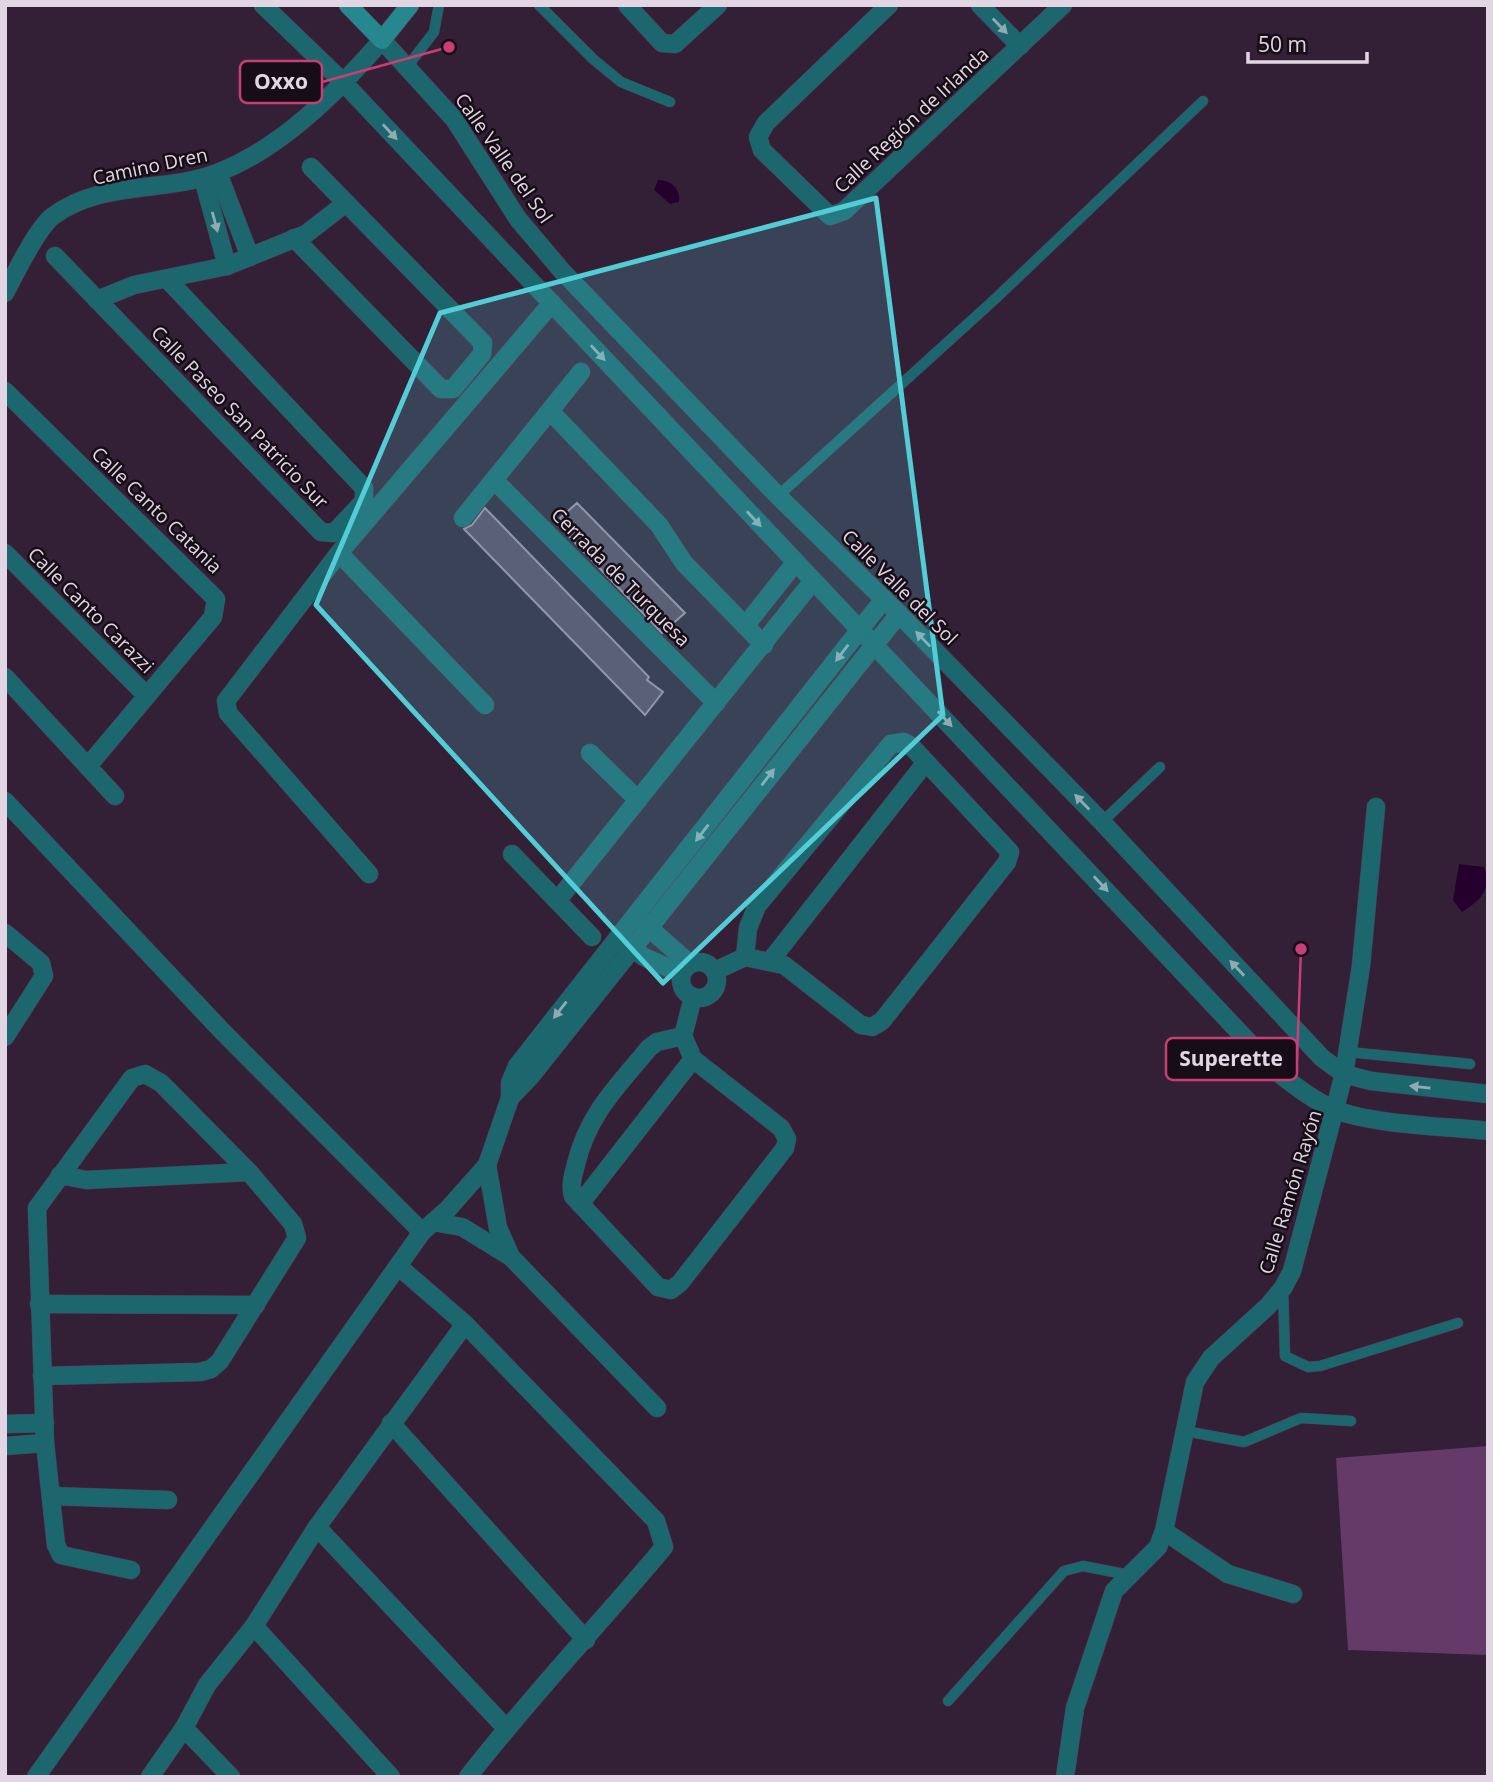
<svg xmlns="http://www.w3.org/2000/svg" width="1493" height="1782" font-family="'Open Sans',sans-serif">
<rect width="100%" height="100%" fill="#342036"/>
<polygon fill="#643a69" points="1488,1446 1488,1655 1348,1650 1336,1458"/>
<g fill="#26002c">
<path d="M658,180c13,0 23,9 21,22l-9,2 -16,-14z"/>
<path d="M1459,864l25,3c9,23 -5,34 -22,45l-9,-12z"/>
</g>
<g fill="#5d475f" stroke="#a189a3" stroke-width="2">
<polygon points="577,503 685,613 662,633 560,527 564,523 560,518"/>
<polygon points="485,508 649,677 647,680 663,692 645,715 464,529 472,525"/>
</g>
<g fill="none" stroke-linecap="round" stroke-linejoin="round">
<defs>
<g id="lane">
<polyline points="539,5 593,59 621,82 670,102"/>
<polyline points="408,66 434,32 439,5"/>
<polyline points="778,496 994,300 1203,101"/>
<polyline points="1102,822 1160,767"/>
<polyline points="1348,1052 1470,1064"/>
<polyline points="1283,1289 1285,1356 1308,1367 1320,1366 1458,1323"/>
<polyline points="1185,1431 1244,1442 1301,1418 1351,1421"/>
<polyline points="948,1701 1064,1571 1083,1566 1129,1575"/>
</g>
<g id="street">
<path d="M263,5l80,77 932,988c18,15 36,29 58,39 40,16 111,17 155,22"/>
<polyline points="627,5 662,43 675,44 718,5"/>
<polyline points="889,5 766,123 758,137 762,150 830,216 844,211 1063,5"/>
<polyline points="980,5 1020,46"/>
<polyline points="218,173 250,257"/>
<polyline points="203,178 227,266"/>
<polyline points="294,238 441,389 453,389 482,354 483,343 311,167"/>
<polyline points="55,256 321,532 334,533 364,501 364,488 168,280"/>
<path d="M5,293c10,-19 32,-65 48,-77 48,-36 112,-23 164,-43 65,-25 120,-81 165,-133l72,79 64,100 44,52 216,225 121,118 203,208 220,236 22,16 27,7 117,13"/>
<polyline points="97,300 134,285 227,266 306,234 346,203"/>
<polyline points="5,391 216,599 213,617 88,766"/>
<polyline points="550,411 659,525 684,563 764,645"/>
<polyline points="495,481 716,703"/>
<polyline points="463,518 581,372"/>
<polyline points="5,553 147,696"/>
<polyline points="339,553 485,705"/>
<polyline points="745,626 795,563"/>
<polyline points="5,677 115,796"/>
<polyline points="590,753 638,800"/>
<polyline points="5,801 222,1031 422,1232 448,1209 487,1165"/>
<polyline points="512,854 592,937"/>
<polyline points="369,874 228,713 226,701 339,553 552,303"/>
<polyline points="557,901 813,581"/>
<polyline points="640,920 690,964"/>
<polyline points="5,933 41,963 44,976 5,1037"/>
<polyline points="624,943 644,957 682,974"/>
<polyline points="771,960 926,762"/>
<circle cx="699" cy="980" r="18"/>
<polyline points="715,971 745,957 784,965 861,1025 872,1027 882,1021 1007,862 1010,852 911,746 904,742 891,744 757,906 748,928 745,957"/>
<path d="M683,1036l-26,6 -8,6c-32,39 -61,66 -73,116 -3,12 -6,21 -3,32l85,91 13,3 9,-7 105,-135 2,-9 -6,-11 -88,-69 -10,-23 10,-39"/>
<polyline points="510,1098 531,1076 899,614"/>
<polyline points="580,1204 693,1059"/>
<polyline points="433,1222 462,1227 511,1257"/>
<path d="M398,1266l67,58 191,197 8,26c-65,78 -134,150 -196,230"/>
<polyline points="39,1304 256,1305"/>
<polyline points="42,1376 200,1372 211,1369 220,1361 297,1238 293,1224 249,1172 86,1180 60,1175"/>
<polyline points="657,1408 511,1257 498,1228 487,1165 510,1098 510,1083 517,1066 884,599"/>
<polyline points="391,1423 586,1640"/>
<polyline points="5,1424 45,1423"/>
<polyline points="5,1446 45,1443"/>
<polyline points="51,1496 168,1500"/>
<polyline points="317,1527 506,1728"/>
<polyline points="1164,1531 1228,1574 1293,1594"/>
<polyline points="131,1570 61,1555 56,1545 45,1443 37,1208 132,1078 145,1074 161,1083 249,1172"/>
<polyline points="254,1626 391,1777"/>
<polyline points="184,1728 231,1777"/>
<polyline points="36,1777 422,1232"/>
<polyline points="150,1777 184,1728 207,1685 254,1626 317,1527 465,1324"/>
<polyline points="1065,1777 1075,1708 1114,1591 1158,1547 1164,1531 1195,1382 1211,1358 1268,1306 1283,1288 1292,1271 1344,1074 1361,966 1376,807"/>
</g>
<polyline id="secondary" points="348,5 382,40 410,5"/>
</defs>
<use href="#lane" stroke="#503d52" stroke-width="11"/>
<use href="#street" stroke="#503d52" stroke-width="19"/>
<use href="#secondary" stroke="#503d52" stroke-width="19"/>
<use href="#lane" stroke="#1c676d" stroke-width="10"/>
<use href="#street" stroke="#1c676d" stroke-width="18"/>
<use href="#secondary" stroke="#27878e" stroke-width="18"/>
</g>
<defs><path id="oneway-solid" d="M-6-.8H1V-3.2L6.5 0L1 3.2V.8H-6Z" transform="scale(1.75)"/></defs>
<g fill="#93aab4">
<use href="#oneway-solid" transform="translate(1000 26) rotate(46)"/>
<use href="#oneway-solid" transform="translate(390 132) rotate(47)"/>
<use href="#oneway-solid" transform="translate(215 222) rotate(75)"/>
<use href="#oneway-solid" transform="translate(598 353) rotate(47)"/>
<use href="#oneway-solid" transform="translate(754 519) rotate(47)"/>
<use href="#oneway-solid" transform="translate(923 639) rotate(-134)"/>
<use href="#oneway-solid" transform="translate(842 653) rotate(127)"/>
<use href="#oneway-solid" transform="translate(945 719) rotate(47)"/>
<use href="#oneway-solid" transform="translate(768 777) rotate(-52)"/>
<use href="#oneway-solid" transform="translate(1082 802) rotate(-134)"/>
<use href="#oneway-solid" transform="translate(702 833) rotate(128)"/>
<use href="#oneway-solid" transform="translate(1101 884) rotate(47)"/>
<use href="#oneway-solid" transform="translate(1237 968) rotate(-133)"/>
<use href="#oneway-solid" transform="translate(560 1010) rotate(128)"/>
<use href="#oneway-solid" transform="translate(1420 1087) rotate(-174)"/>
</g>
<path fill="#52ccd5" fill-opacity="0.2" stroke="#52ccd5" stroke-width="5" stroke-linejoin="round" d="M876,198l67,517 -280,268 -347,-378 124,-292z"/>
<g text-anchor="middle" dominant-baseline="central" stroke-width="5" stroke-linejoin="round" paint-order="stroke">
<g font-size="19" fill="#e3d6e4" stroke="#160d17">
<text transform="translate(911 120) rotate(-43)">Calle Región de Irlanda</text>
<text transform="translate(504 158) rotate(55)">Calle Valle del Sol</text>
<text transform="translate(150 166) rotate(-12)">Camino Dren</text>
<text transform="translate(240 417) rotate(46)">Calle Paseo San Patricio Sur</text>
<text transform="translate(157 510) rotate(44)">Calle Canto Catania</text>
<text transform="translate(621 577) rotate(45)">Cerrada de Turquesa</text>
<text transform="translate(900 587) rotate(45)">Calle Valle del Sol</text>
<text transform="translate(91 610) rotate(45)">Calle Canto Carazzi</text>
<text transform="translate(1290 1192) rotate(-73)">Calle Ramón Rayón</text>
</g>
</g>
<path fill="none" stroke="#c93e76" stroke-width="2.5" d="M449 47L322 82M1301 949L1297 1059"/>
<g fill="#c93e76" stroke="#160d17" stroke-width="2.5">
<circle cx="449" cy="47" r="7"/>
<circle cx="1301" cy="949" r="7"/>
</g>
<g fill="#160d17" stroke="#c93e76" stroke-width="2.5">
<rect x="240" y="61" width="82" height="42" rx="7"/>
<rect x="1166" y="1038" width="131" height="42" rx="7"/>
</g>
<g font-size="21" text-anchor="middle" font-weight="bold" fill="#e3d6e4">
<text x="281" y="89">Oxxo</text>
<text x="1231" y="1066">Superette</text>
</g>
<rect width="1493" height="1782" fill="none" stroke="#e3d6e4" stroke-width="14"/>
<path d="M1248 52v10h119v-10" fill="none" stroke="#e3d6e4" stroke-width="3.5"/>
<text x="1258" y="52" font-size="21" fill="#e3d6e4" stroke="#160d17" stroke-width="5" paint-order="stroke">50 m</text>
</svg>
